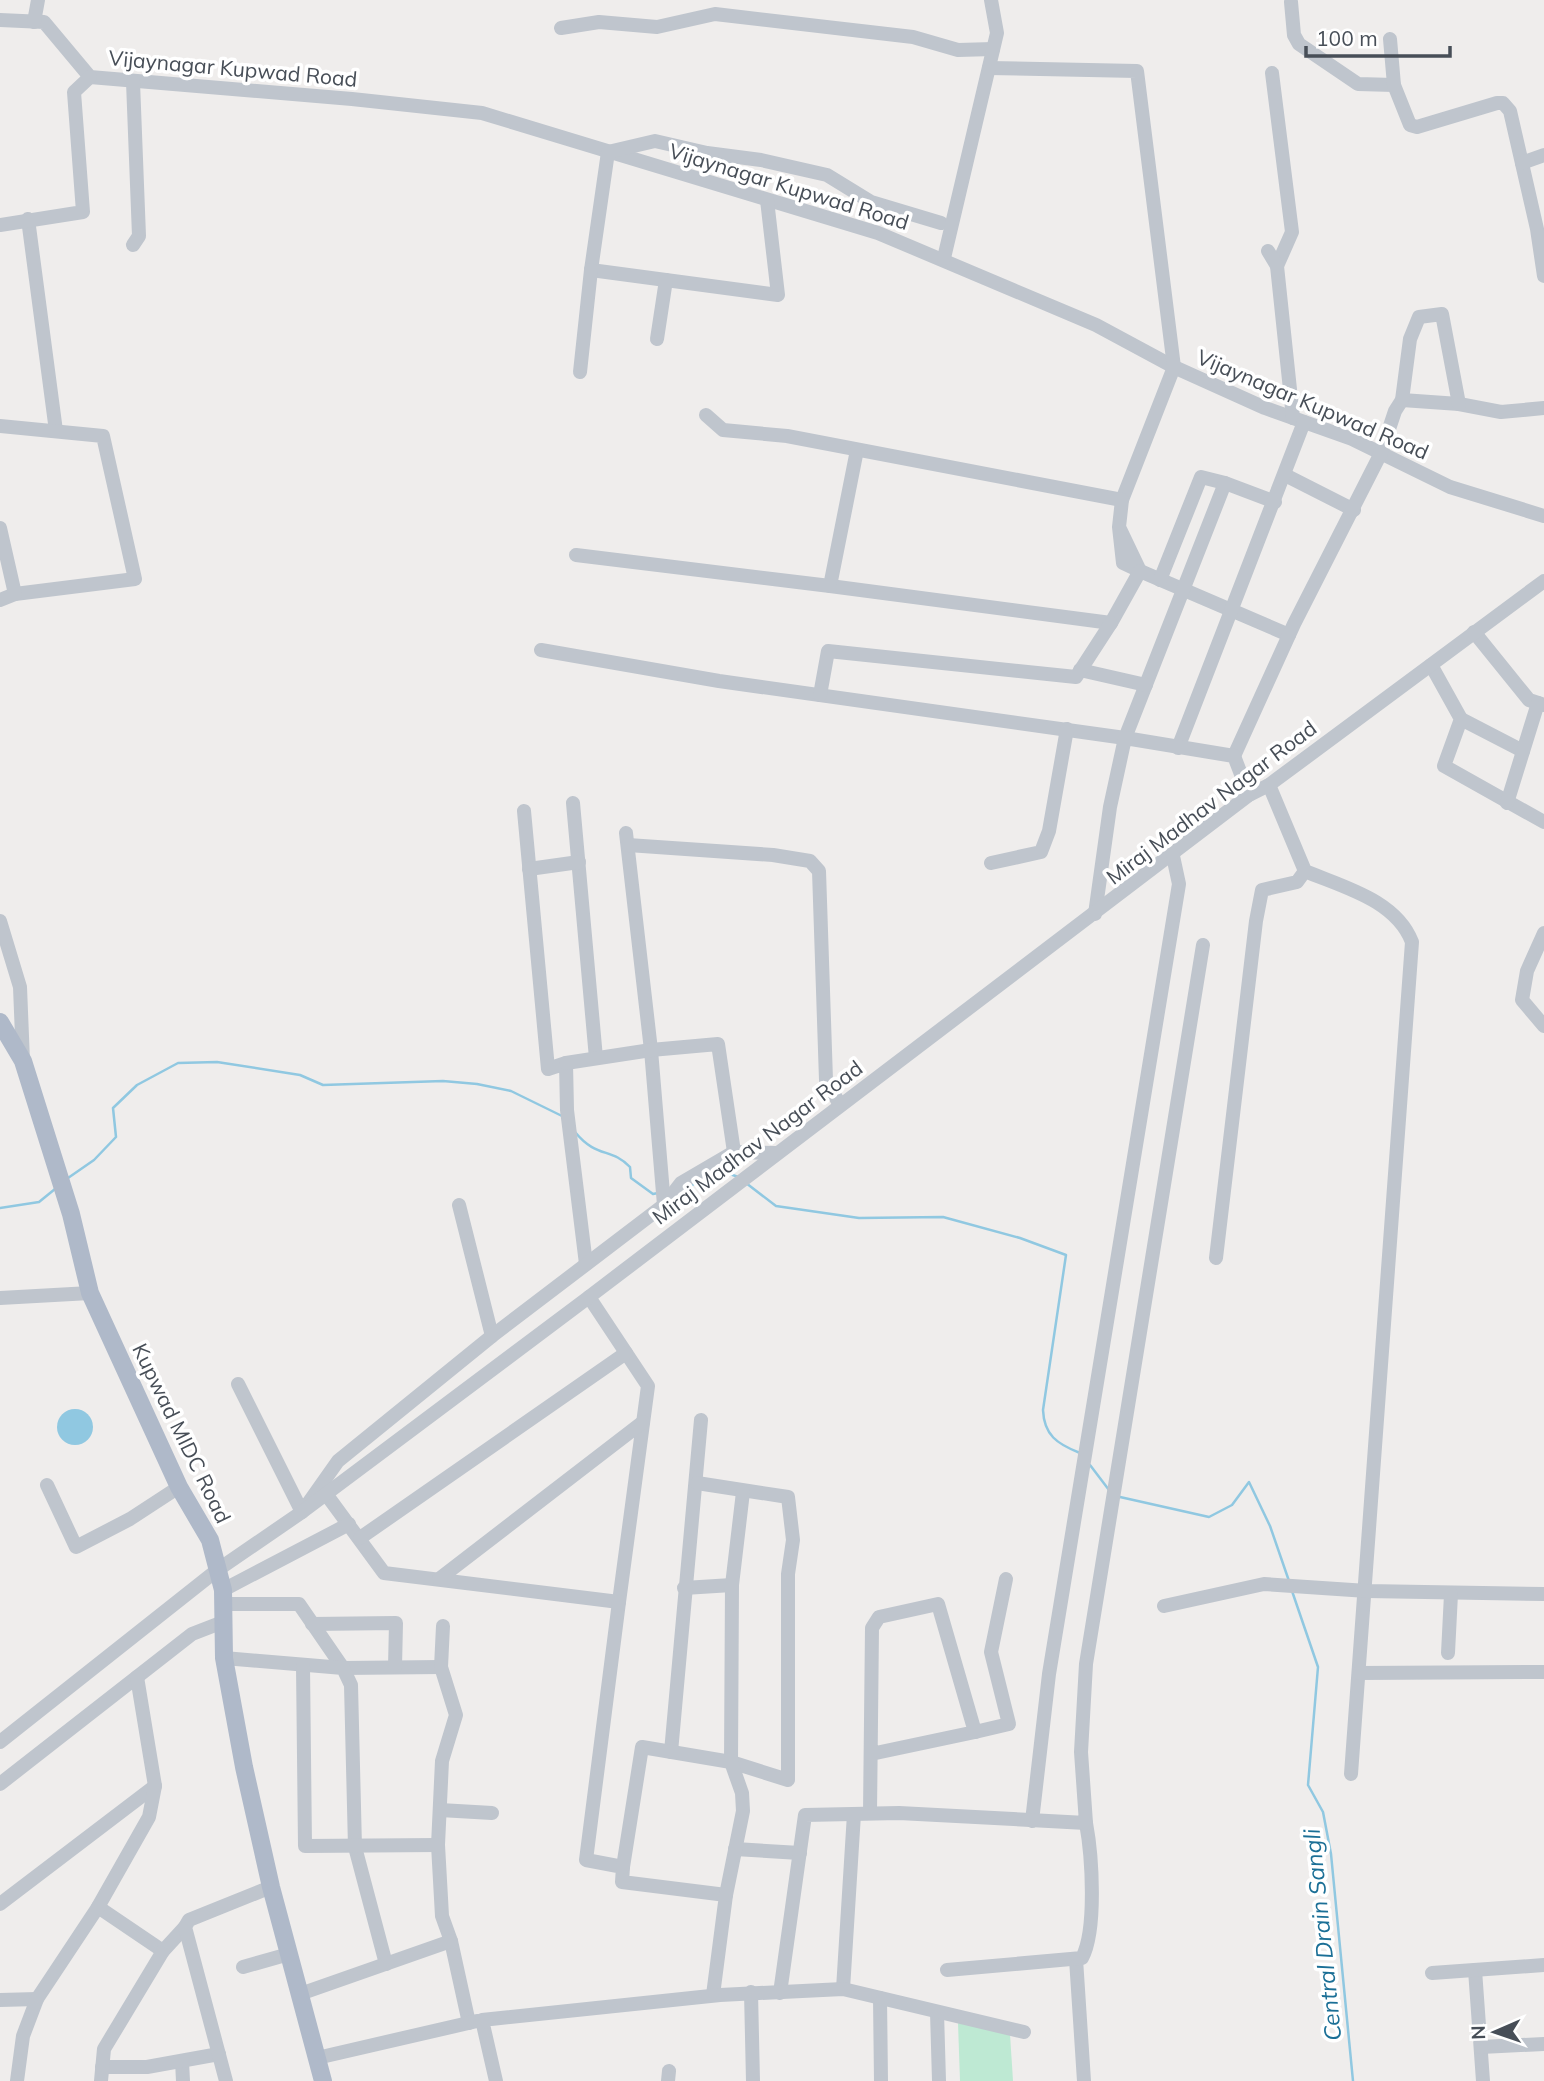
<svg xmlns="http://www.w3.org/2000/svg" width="1544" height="2081" font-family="Mulish,sans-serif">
<rect width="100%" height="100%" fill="#efedec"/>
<polygon fill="#bee9d3" points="958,2023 1010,2034 1013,2081 960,2081"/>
<circle fill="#90c8e1" cx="75" cy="1427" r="18"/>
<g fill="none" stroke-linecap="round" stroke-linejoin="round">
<g stroke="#90c8e1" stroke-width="2.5">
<path d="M575,1132c22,27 36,15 55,35l1,11 22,16 5,-1"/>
<polyline points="68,1178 94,1160 116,1137 113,1108 137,1085 178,1063 217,1062 300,1075 323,1085 443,1081 477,1084 511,1091 562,1116"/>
<path d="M746,1183l30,23 83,12 84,-1 77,21 46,17 -23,155c1,25 14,34 37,43"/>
<polyline points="689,1186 725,1172 738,1177"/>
<polyline points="0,1208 39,1202 55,1189"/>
<polyline points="1090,1465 1109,1490"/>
<polyline points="1120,1497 1209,1517 1232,1505 1249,1482 1270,1526 1289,1581"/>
<polyline points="1292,1591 1318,1667 1308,1785 1323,1812 1331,1854 1353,2081"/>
</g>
<g stroke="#bfc5cd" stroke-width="14">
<polyline points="1291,2 1294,35 1299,44 1358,84 1394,85"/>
<polyline points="0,20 44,22 90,77 352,99 482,113 878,233 1096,325 1174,367 1265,408 1352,439 1450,487 1544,516"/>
<polyline points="34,22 38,0"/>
<polyline points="561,28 599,22 657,27 715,14 913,37 958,50 993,49"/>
<polyline points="1390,39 1394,85 1410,125 1417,127 1497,103 1503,103 1510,111 1537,229 1544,276"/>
<polyline points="989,68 1137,71 1174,367 1122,500 1119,527 1123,563 1140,571 1119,527"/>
<polyline points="1272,73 1292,232 1277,266"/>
<polyline points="133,82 139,236 133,245"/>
<polyline points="1522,163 1544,155"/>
<polyline points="767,200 778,295 591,270 608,152 655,141 707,153 761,160 827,175 871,202 941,223"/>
<polyline points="28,219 56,431"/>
<polyline points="0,225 83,212 74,92 90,77"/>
<polyline points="1268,251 1277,266 1293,418"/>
<polyline points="944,258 997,33 991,0"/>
<polyline points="657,339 666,280"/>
<polyline points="580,372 591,270"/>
<polyline points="1402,400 1459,404 1501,412 1544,408"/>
<polyline points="706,415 723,430 787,436 1122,500"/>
<polyline points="0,426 103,436 135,579 15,594"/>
<polyline points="857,450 830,586 1111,623 1140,571 1289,635"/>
<polyline points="1285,475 1354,510"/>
<polyline points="0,528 15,594 0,600"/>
<polyline points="576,555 830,586"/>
<polyline points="1160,580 1201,477 1225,483"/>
<polyline points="1474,632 1529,700 1544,705"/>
<polyline points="541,650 719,681 1125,738 1225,483 1275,502"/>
<polyline points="1431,665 1461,719 1444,766 1544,822"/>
<polyline points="1080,670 1146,685"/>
<polyline points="820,695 828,651 1076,677 1111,623"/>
<polyline points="1461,719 1523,751"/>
<polyline points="1178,748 1304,422"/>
<polyline points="1234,756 1294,624 1381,453 1395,411 1402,400 1410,339 1419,317 1442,314 1459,404"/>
<path d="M1269,785l36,86c38,16 91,29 107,71l-61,832"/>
<polyline points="573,803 596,1058"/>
<polyline points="1507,803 1538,703"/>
<polyline points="524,811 548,1069 566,1063 567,1110 586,1264"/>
<polyline points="626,833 651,1050 664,1205"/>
<polyline points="628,845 773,855 810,861 819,871 826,1080 840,1105"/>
<polyline points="991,863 1041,852 1049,831 1067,729"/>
<polyline points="529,869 579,862"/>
<polyline points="1095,914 1110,807 1125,738 1234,756 1249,795"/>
<polyline points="0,921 20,987 23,1061"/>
<polyline points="1544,933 1527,971 1522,1000 1544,1026"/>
<polyline points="566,1063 651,1050 718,1044 734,1152"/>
<polyline points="459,1205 492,1336"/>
<polyline points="1216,1258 1256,921 1262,890 1297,882 1305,871"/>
<polyline points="0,1298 90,1293"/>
<polyline points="238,1384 302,1512 338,1461 492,1336 664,1205 681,1183 734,1152 775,1153"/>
<polyline points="47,1485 76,1547 130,1519 179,1487"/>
<polyline points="326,1494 384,1573 619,1602 648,1386 589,1297"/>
<polyline points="360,1538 626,1353"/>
<polyline points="439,1579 643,1422"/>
<polyline points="684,1588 732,1585"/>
<polyline points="223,1590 349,1524"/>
<polyline points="619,1602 586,1860 623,1867 622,1882 726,1895 713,1995"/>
<polyline points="225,1604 299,1604 343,1668 441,1667"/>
<polyline points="1164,1606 1264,1584 1367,1591 1544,1594"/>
<polyline points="312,1624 396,1623 395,1667"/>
<polyline points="443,1626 441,1667 456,1715 442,1761 438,1845 442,1916 451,1941 469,2023"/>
<polyline points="1448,1653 1451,1594"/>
<polyline points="224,1658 343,1668 351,1685 355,1847 386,1964"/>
<polyline points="303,1666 305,1846 438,1845"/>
<polyline points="1359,1673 1544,1672"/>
<polyline points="975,1732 1009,1724 991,1652 1006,1579"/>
<polyline points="0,1742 216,1571 302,1512 589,1297 1249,795 1269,785 1544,581"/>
<polyline points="671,1752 701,1420"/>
<polyline points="0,1784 192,1634 223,1622"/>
<polyline points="440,1810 492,1813"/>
<polyline points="870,1813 872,1628 879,1617 938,1604 975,1732 871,1754"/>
<polyline points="1032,1821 1049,1674 1179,884 1173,856"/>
<polyline points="735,1849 800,1853"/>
<polyline points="623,1867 642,1747 731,1762 788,1780 788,1574 793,1540 788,1497 697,1483"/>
<polyline points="726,1895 743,1811 742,1793 731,1762 732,1585 743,1492"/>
<polyline points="0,1904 155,1786"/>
<polyline points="98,1907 163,1951"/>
<polyline points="1076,1959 1084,2081"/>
<polyline points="243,1967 289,1954"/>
<path d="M947,1970l135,-12c15,-28 10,-103 4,-135"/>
<polyline points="1475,1970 1483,2081"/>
<polyline points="1432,1973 1544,1965"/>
<polyline points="843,1989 854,1814"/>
<polyline points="751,1992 753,2081"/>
<polyline points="780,1993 805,1815 899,1813 1086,1823 1081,1752 1086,1664 1203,945"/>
<polyline points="300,1994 451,1941"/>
<polyline points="880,1998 881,2081"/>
<polyline points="0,2000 37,1999"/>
<polyline points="937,2012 939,2081"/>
<polyline points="1481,2047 1544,2044"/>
<polyline points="317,2058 477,2021"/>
<polyline points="182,2061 183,2081"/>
<polyline points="102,2067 147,2067 219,2054"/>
<polyline points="17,2081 23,2036 37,1999 98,1907 149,1817 155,1786 137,1677"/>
<polyline points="101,2081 104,2049 163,1951 185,1927"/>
<polyline points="226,2081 185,1927 189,1920 271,1887"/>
<polyline points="496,2081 482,2020 720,1995 843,1989 1024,2032"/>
<polyline points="668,2081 669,2071"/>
</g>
<polyline stroke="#afb9c9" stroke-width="18" points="0,1022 23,1061 71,1214 90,1293 179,1487 210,1540 223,1590 224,1658 244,1767 271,1887 323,2081"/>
</g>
<g text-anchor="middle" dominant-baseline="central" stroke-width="7" stroke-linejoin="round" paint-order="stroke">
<g font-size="21" fill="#474e57" stroke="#fff">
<text transform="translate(233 68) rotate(5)">Vijaynagar Kupwad Road</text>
<text transform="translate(789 186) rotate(17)">Vijaynagar Kupwad Road</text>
<text transform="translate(1313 404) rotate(23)">Vijaynagar Kupwad Road</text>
<text transform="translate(1211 802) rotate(-37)">Miraj Madhav Nagar Road</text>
<text transform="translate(757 1142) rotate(-37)">Miraj Madhav Nagar Road</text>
<text transform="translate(182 1433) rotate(64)">Kupwad MIDC Road</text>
</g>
<g font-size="23" font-style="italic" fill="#1b6f96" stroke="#fff">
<text transform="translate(1322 1935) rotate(-96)">Central Drain Sangli</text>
</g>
</g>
<g transform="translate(1495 2032) rotate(268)" stroke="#ffffff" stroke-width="5" paint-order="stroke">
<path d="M0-5L12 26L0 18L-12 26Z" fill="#474e57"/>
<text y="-10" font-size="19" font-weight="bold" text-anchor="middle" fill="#474e57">N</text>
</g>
<path d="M1306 46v10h144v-10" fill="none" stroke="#474e57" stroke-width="3.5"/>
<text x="1316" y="46" font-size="21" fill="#474e57" stroke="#ffffff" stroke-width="5" paint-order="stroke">100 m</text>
</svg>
